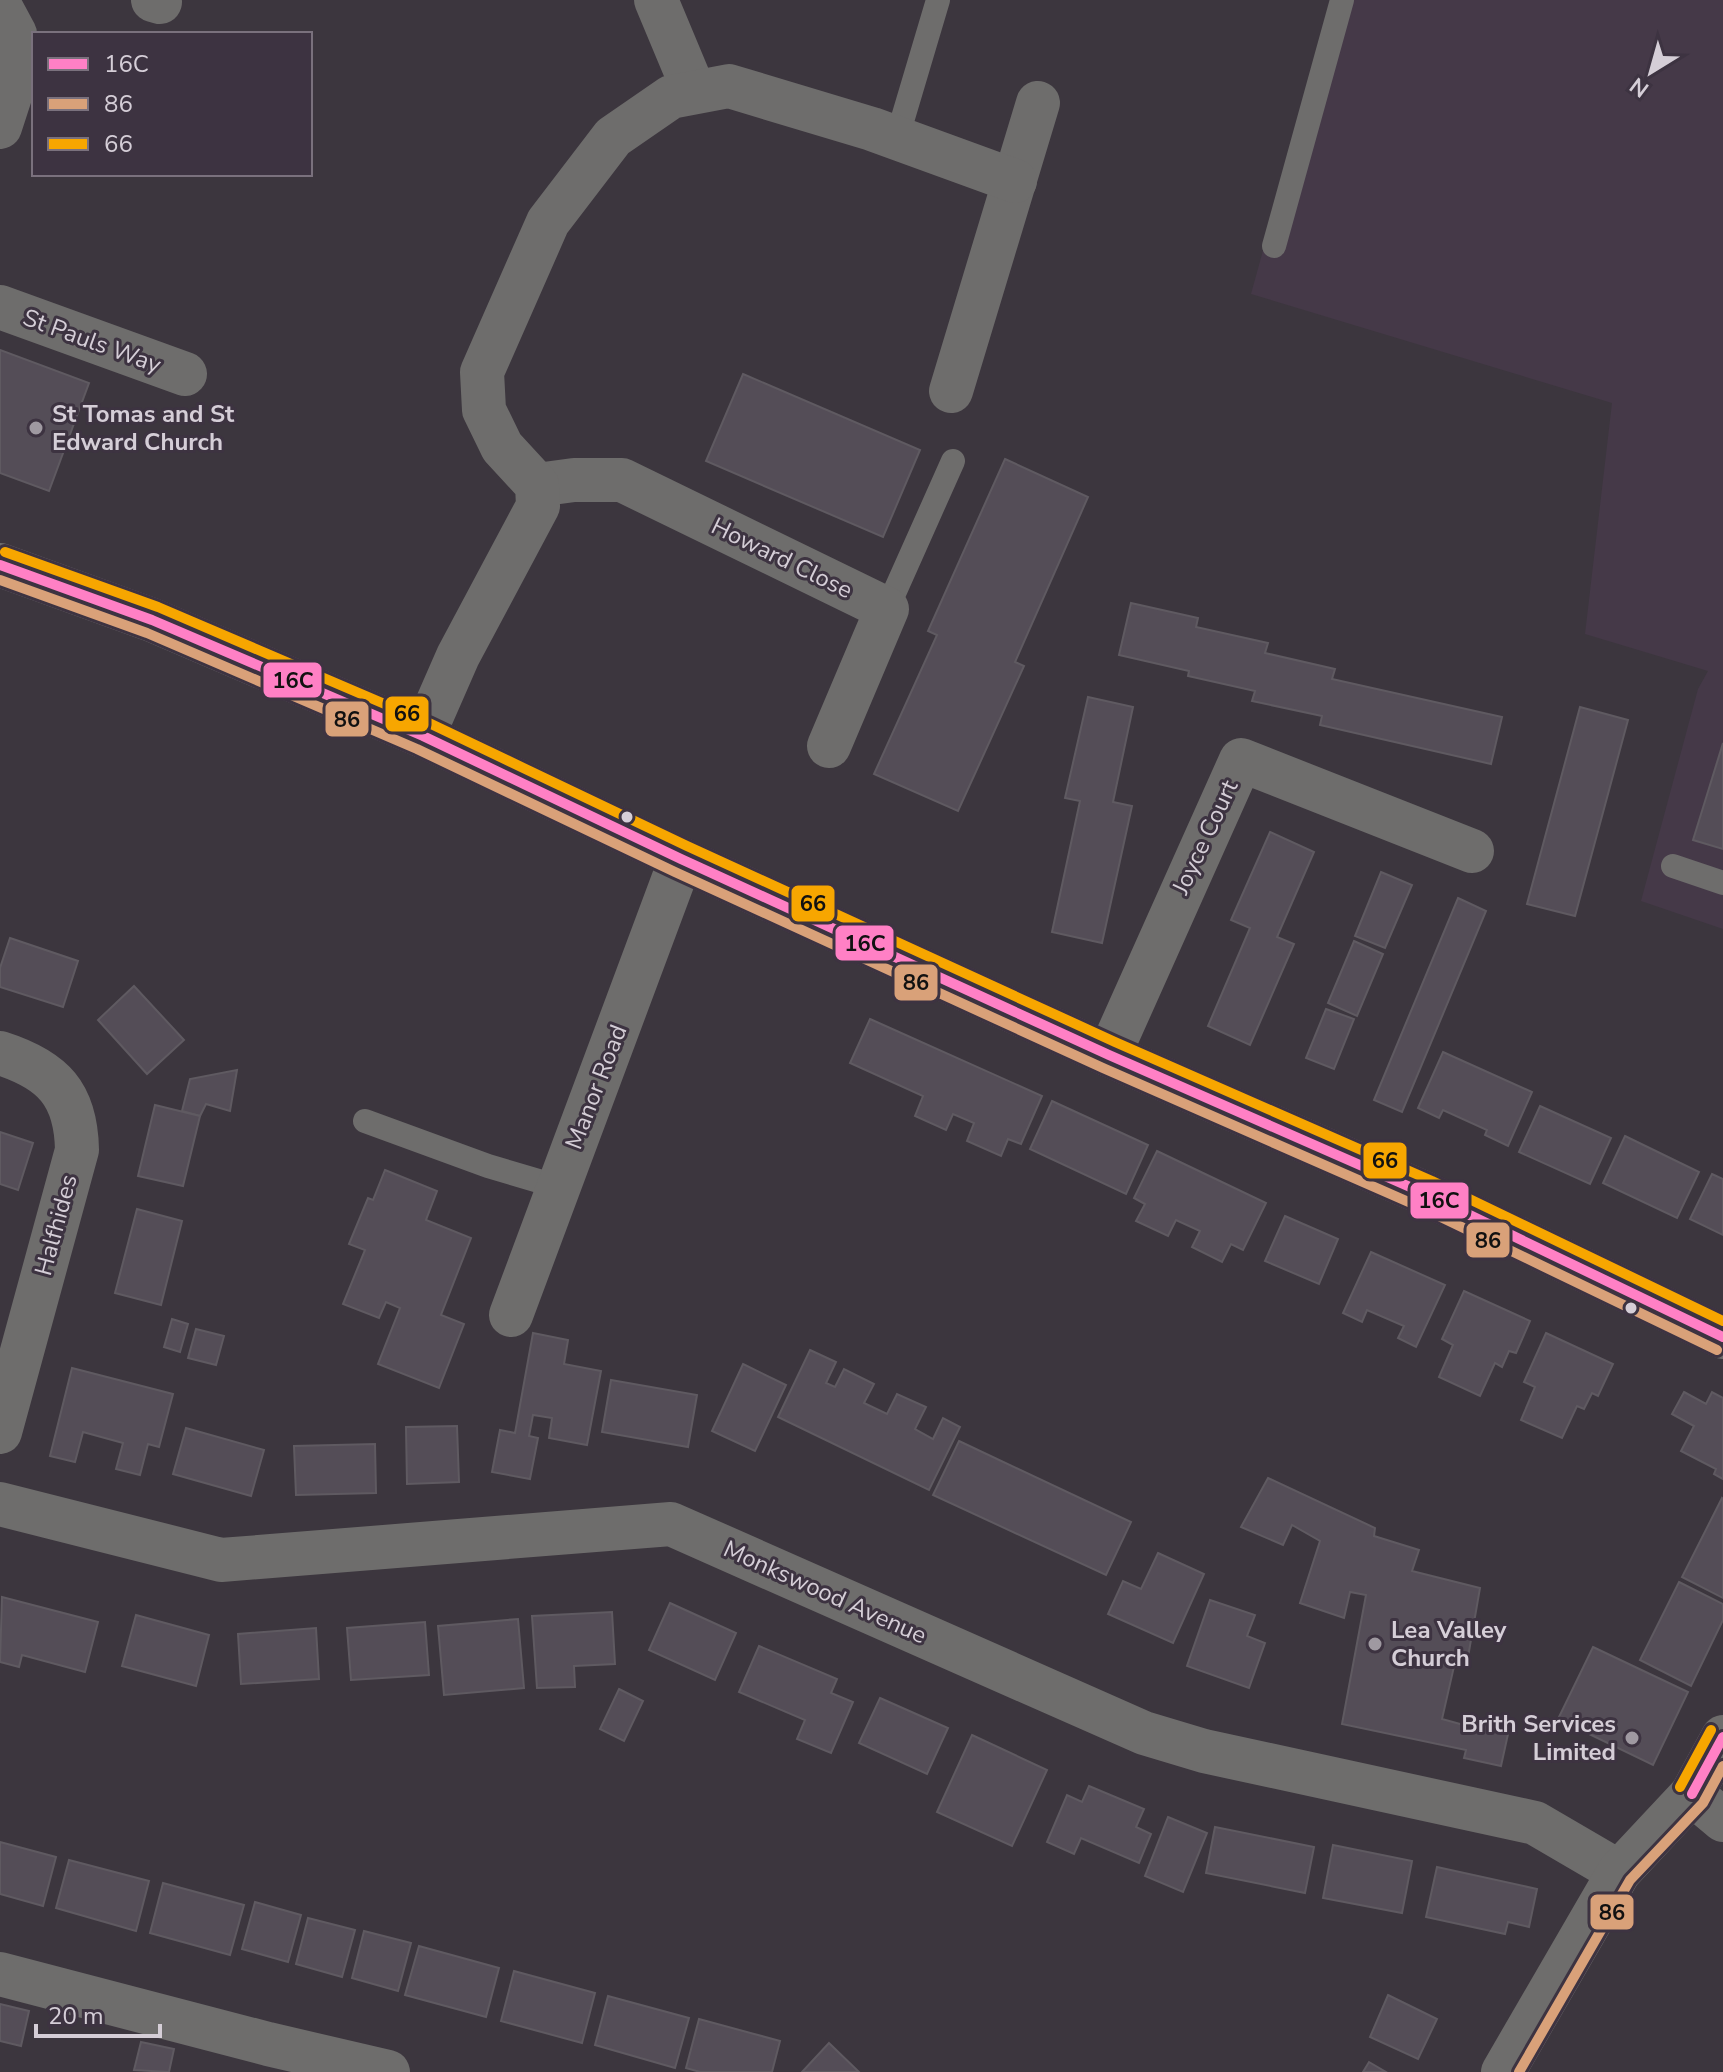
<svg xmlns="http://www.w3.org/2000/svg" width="1723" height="2072" font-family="'Nunito Sans',sans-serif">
<rect width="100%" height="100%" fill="#3c363e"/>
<polygon fill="#453948" points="1332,0 1723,0 1723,929 1641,901 1698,689 1708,671 1585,634 1612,403 1251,294"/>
<g fill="#544d57" stroke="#5f5a61" stroke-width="2">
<polygon points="0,350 89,383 49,491 0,473"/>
<polygon points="743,374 920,450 883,537 706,461"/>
<polygon points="1005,459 1088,497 1015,662 1024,666 958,811 874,774 937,635 928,631"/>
<polygon points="1131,603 1198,618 1196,627 1268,643 1265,653 1335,669 1332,679 1502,717 1491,764 1320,725 1322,716 1252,701 1255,691 1188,676 1189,671 1119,655"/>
<polygon points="1088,697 1133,707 1113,802 1132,806 1102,943 1052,932 1080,801 1065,798"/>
<polygon points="1580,707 1628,720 1575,916 1527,904"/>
<polygon points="1723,743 1723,849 1693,840"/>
<polygon points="1270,832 1314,852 1277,937 1294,944 1250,1045 1208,1026 1250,928 1231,920"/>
<polygon points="1381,872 1412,885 1385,948 1355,936"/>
<polygon points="1458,898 1486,911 1402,1112 1374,1100"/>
<polygon points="10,938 78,961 63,1007 0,987 0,968"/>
<polygon points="1354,941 1383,954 1357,1016 1328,1003"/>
<polygon points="134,986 184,1040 147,1074 98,1020"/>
<polygon points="1326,1009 1354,1019 1334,1069 1306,1058"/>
<polygon points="870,1019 1042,1096 1021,1144 1008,1139 1001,1156 967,1141 974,1123 953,1114 946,1130 915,1116 923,1096 850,1063"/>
<polygon points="1443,1052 1532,1092 1508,1146 1485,1135 1487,1130 1443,1110 1439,1118 1418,1108"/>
<polygon points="237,1070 230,1111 206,1104 200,1116 182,1111 190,1079"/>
<polygon points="1052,1101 1148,1145 1126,1194 1030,1149"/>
<polygon points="155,1105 200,1116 183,1186 138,1176"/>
<polygon points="1540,1106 1611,1138 1590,1184 1519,1152"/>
<polygon points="0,1132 33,1143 18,1190 0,1184"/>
<polygon points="1625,1136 1699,1172 1677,1218 1603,1183"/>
<polygon points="1157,1151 1266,1203 1243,1250 1231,1244 1222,1262 1192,1247 1200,1231 1176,1220 1168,1236 1136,1221 1145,1204 1134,1198"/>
<polygon points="385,1170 437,1191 426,1220 471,1238 441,1315 464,1324 439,1388 378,1364 400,1308 386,1302 379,1318 343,1304 365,1250 349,1244 368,1198 373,1200"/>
<polygon points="1712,1174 1723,1179 1723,1235 1690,1219"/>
<polygon points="137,1209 182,1221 161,1305 115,1293"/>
<polygon points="1285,1216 1338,1239 1319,1284 1265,1261"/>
<polygon points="1371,1252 1445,1285 1416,1347 1398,1338 1404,1326 1367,1310 1362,1322 1343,1313"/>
<polygon points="1464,1291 1530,1321 1516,1353 1509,1351 1502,1367 1495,1363 1480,1396 1439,1377 1453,1345 1442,1339"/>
<polygon points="172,1319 188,1324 180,1352 164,1347"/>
<polygon points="196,1329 224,1336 216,1365 188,1358"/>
<polygon points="533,1333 568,1340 564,1364 601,1371 587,1445 549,1438 552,1418 533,1415 529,1436 538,1438 530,1479 492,1472 500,1430 515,1433"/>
<polygon points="1546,1333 1613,1364 1598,1396 1592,1393 1584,1409 1577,1406 1562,1438 1521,1420 1535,1387 1524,1382"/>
<polygon points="810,1350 836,1362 826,1383 835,1387 844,1369 874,1384 864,1403 887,1414 897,1394 926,1407 915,1429 933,1439 943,1418 960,1427 929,1490 778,1417"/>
<polygon points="743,1364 786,1385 755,1451 712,1431"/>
<polygon points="72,1368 173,1394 159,1447 148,1444 140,1475 116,1469 123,1443 83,1432 75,1462 50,1456"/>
<polygon points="611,1380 697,1395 688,1447 602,1432"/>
<polygon points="1684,1392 1706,1404 1712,1392 1723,1398 1723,1479 1714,1474 1716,1469 1681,1451 1694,1426 1672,1414"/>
<polygon points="457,1426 459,1482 407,1484 406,1427"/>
<polygon points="186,1428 264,1450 251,1496 173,1474"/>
<polygon points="959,1441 1131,1522 1106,1575 933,1495"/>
<polygon points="375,1444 376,1493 296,1495 294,1446"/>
<polygon points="1268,1478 1375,1528 1374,1536 1419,1550 1412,1571 1480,1588 1467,1663 1455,1662 1442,1719 1471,1727 1474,1717 1510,1725 1501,1766 1464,1758 1466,1750 1342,1724 1366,1595 1350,1592 1344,1618 1300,1603 1320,1541 1292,1525 1283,1545 1241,1527"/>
<polygon points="1722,1498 1723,1499 1723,1598 1682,1577"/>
<polygon points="1158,1553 1204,1574 1173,1643 1108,1614 1123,1581 1141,1589"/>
<polygon points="1679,1582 1723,1604 1723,1620 1691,1686 1640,1660"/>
<polygon points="2,1597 98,1622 85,1672 22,1655 19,1667 0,1662"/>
<polygon points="1210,1600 1255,1615 1247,1636 1265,1643 1249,1688 1187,1666"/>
<polygon points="670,1603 736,1633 715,1680 649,1650"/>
<polygon points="612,1612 615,1664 574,1666 575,1687 537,1688 532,1616"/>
<polygon points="136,1615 209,1635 196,1686 122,1666"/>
<polygon points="518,1619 524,1688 444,1695 438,1626"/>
<polygon points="425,1622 429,1675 351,1680 347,1628"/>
<polygon points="316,1628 319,1679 241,1684 238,1634"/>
<polygon points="759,1646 837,1679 831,1693 853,1702 831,1753 797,1739 805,1720 739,1692"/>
<polygon points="1593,1647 1688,1692 1653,1765 1558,1719"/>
<polygon points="619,1689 643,1701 624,1741 600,1729"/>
<polygon points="880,1698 948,1728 927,1774 859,1743"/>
<polygon points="972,1735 1047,1770 1012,1846 937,1812"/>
<polygon points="1089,1786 1144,1809 1136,1827 1151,1834 1139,1863 1081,1838 1074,1854 1047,1842 1067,1795 1082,1802"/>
<polygon points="1168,1817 1207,1833 1183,1892 1145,1876"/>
<polygon points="1215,1827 1314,1847 1305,1893 1206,1873"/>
<polygon points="0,1842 56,1857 43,1906 0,1894"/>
<polygon points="1333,1845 1412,1861 1402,1913 1323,1898"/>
<polygon points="69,1860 149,1881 136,1931 56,1908"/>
<polygon points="1437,1867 1537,1889 1529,1927 1508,1922 1505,1934 1426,1917"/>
<polygon points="163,1883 244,1905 230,1955 150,1933"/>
<polygon points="255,1902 301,1915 288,1962 242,1949"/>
<polygon points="308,1918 355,1930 342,1977 296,1964"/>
<polygon points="364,1931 411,1943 398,1991 352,1978"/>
<polygon points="419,1946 499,1968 486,2017 405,1995"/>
<polygon points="514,1971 595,1993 582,2043 501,2021"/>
<polygon points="1388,1995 1437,2019 1418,2059 1370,2037"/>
<polygon points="608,1996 689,2018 675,2068 595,2045"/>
<polygon points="0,2004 29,2011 21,2046 0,2041"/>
<polygon points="699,2019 780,2041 772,2072 700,2072 686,2068"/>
<polygon points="141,2042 174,2049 169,2072 134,2070"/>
<polygon points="829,2043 859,2072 802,2072"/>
<polygon points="1369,2062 1386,2072 1363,2072"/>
</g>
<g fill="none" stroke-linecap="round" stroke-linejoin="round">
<g stroke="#6e6d6c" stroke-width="24">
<polyline points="897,138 938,0"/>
<polyline points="1274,246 1342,0"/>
<polyline points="887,609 953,461"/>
<polyline points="1673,866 1723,883"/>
<polyline points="365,1121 488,1166 559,1187"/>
</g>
<g stroke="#6e6d6c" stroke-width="44">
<polyline points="153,0 160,2"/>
<polyline points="656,0 694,91"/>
<polyline points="0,6 15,34 14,84 0,127"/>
<polyline points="0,307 185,374"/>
<polyline points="951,391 1038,103"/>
<polyline points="537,485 574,480 622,480 887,609 829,746"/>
<polyline points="423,736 458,656 538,506 537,485 502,447 484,410 482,372 548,222 613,137 671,97 729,86 872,129 1015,181"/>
<path d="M0,1053c53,17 76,41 77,97l-77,282"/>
<polyline points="1109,1055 1241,760 1472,851"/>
<polyline points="511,1315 681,859"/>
<polyline points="0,1504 221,1560 671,1524 1144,1733 1204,1751 1535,1823 1619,1872"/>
<polyline points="0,1974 268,2044 388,2072"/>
</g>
<g stroke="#6e6d6c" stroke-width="44">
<polyline points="0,565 152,620 423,736 681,859 1109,1055 1426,1194 1723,1337"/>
<polyline points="1692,1794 1723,1820"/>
<polyline points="1503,2072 1619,1872 1692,1794 1723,1737"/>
</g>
<defs>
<g id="bus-1">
<polyline points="0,565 152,620 423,736 681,859 1109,1055 1426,1194 1723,1337"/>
<polyline points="1692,1794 1723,1737"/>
</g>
<g id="bus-2">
<polyline points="0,580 147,633 417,749 675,872 1103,1068 1420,1207 1717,1350"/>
<polyline points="1519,2072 1630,1880 1703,1803 1723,1766"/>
</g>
<g id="bus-3">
<polyline points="5,552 158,607 429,723 687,846 1115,1042 1432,1181 1723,1321"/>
<polyline points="1680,1787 1711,1730"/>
</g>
</defs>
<use href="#bus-1" stroke="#3d3341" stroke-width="16"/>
<use href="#bus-2" stroke="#3d3341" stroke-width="16"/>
<use href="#bus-3" stroke="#3d3341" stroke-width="16"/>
<use href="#bus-1" stroke="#ff80c5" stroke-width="10"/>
<use href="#bus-2" stroke="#d9a179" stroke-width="10"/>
<use href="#bus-3" stroke="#f7a600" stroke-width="10"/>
</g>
<g fill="#9f99a1" stroke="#3d3341" stroke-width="3">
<circle cx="36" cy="428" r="8"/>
<circle cx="1375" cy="1644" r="8"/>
<circle cx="1632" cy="1738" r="8"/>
</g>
<g fill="#d5ced7" stroke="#3d3341" stroke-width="3">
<circle cx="627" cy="817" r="7"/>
<circle cx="1631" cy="1308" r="7"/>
</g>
<g text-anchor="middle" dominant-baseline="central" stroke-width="6" stroke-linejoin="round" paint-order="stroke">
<g font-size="24" fill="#d5ced7" stroke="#3d3341">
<text transform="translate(92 341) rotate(20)">St Pauls Way</text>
<text transform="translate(782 558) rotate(26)">Howard Close</text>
<text transform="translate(1205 837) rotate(-65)">Joyce Court</text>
<text transform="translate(596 1087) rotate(-69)">Manor Road</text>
<text transform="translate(56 1225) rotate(-75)">Halfhides</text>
<text transform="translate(825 1592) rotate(24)">Monkswood Avenue</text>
</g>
<g font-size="24" font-weight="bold" fill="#d5ced7" stroke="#3d3341" text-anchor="start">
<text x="52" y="414">St Tomas and St<tspan x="52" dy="28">Edward Church</tspan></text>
<text x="1391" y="1630">Lea Valley<tspan x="1391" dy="28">Church</tspan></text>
<text x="1616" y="1724" text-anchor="end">Brith Services<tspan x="1616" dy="28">Limited</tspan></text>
</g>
</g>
<g stroke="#3d3341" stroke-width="3">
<rect x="262" y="661" width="61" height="38" rx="8" fill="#ff80c5"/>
<rect x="384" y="695" width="46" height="38" rx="8" fill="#f7a600"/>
<rect x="324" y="700" width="46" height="38" rx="8" fill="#d9a179"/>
<rect x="790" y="884" width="46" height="39" rx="8" fill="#f7a600"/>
<rect x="834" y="924" width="61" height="38" rx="8" fill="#ff80c5"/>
<rect x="893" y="963" width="46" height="39" rx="8" fill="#d9a179"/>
<rect x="1362" y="1141" width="46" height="39" rx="8" fill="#f7a600"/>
<rect x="1409" y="1181" width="61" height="39" rx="8" fill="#ff80c5"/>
<rect x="1465" y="1221" width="46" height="38" rx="8" fill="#d9a179"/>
<rect x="1589" y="1893" width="46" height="38" rx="8" fill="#d9a179"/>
</g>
<g font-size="22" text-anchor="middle" font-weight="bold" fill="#111">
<text x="293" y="688">16C</text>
<text x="407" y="721">66</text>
<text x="347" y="727">86</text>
<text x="813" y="911">66</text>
<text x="865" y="951">16C</text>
<text x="916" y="990">86</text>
<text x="1385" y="1168">66</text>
<text x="1439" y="1208">16C</text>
<text x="1488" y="1248">86</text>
<text x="1612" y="1920">86</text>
</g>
<rect x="32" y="32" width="280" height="144" fill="#3d3341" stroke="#7a717d" stroke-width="2"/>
<rect x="48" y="58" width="40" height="12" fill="#ff80c5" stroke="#7a717d" stroke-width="2"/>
<text x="104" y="72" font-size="24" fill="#d5ced7">16C</text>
<rect x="48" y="98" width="40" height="12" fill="#d9a179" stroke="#7a717d" stroke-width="2"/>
<text x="104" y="112" font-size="24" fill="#d5ced7">86</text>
<rect x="48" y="138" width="40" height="12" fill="#f7a600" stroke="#7a717d" stroke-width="2"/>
<text x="104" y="152" font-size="24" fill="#d5ced7">66</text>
<g transform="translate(1651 72) rotate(217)" stroke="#3d3341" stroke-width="6" paint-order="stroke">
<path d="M0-6L14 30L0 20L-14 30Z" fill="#d5ced7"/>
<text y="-12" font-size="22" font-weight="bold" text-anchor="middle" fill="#d5ced7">N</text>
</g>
<path d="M36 2024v12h124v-12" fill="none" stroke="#d5ced7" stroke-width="4"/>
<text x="48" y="2024" font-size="24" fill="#d5ced7" stroke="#3d3341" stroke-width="6" paint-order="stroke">20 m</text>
</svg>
